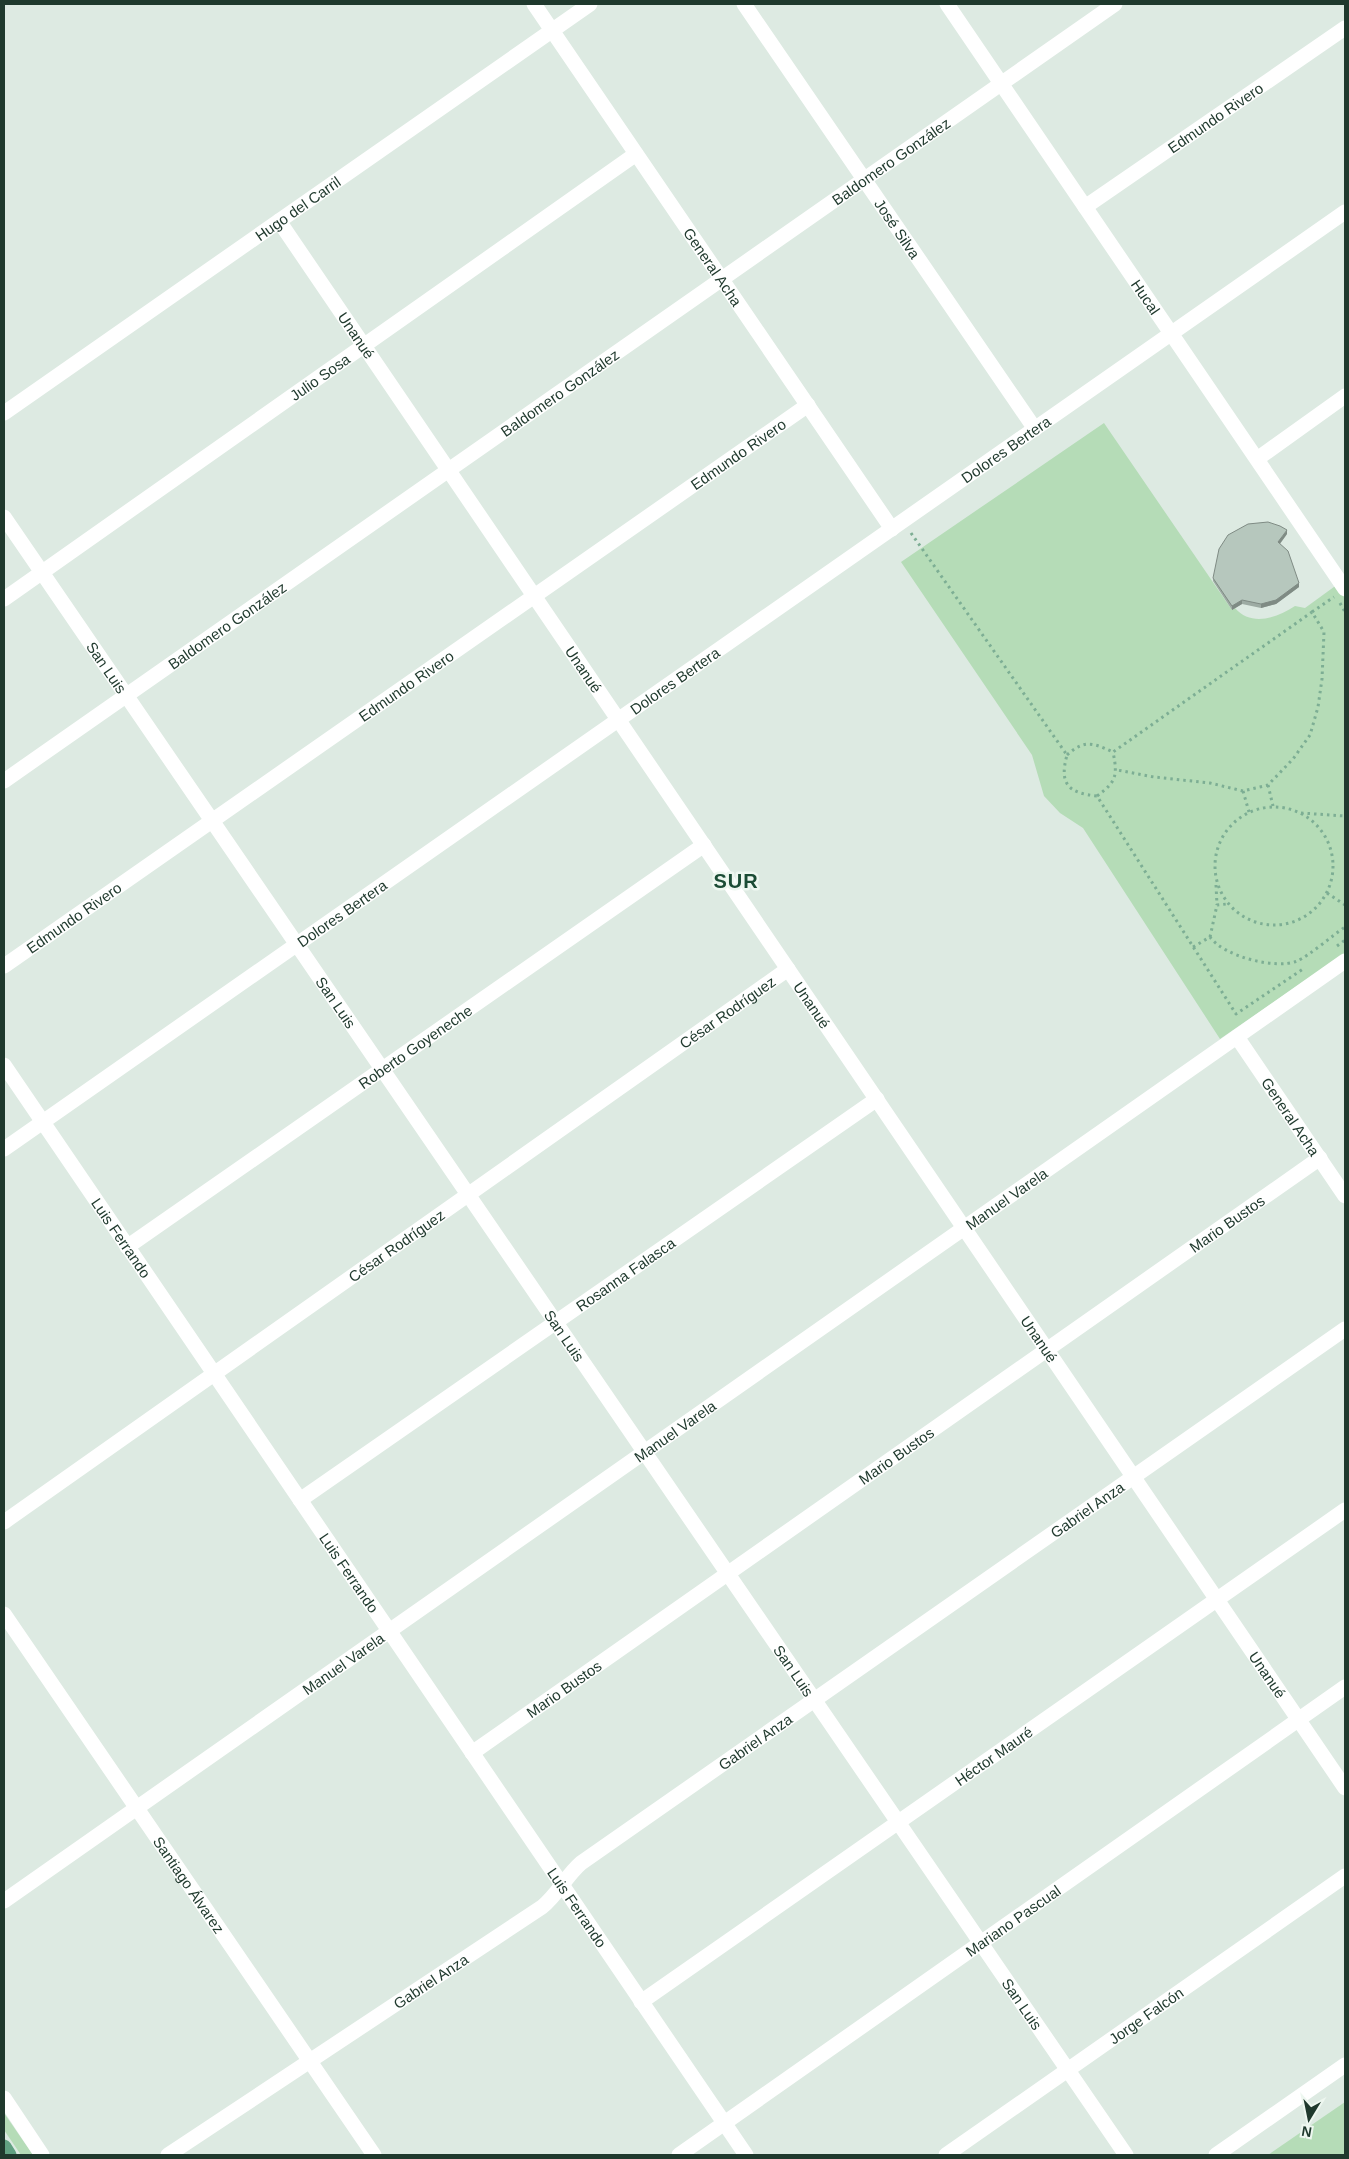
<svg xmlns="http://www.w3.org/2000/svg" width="1349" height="2159" font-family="Helvetica,sans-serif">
<rect width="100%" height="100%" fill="#ddeae2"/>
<g fill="#b5dcb7">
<path d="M1104,423l128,187 3,-2c16,19 42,10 60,-2l10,2 33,-24 7,10v359l-125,86 -137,-211 -23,-15 -16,-17 -12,-41 -131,-193z"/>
<polygon points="1345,2102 1345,2155 1268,2155"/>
<polygon points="4,2113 33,2155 21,2155 4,2130"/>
</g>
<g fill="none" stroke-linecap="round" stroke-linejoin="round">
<g stroke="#7dae94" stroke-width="3" stroke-dasharray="2.5 4" stroke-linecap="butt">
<path d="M911,533l156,222c-8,29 1,38 30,41l139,218 67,-45"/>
<polyline points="1340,603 1345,612"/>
<polyline points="1312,612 1334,597"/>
<path d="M1067,755c18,-16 26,-12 46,-3"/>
<polyline points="1268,785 1273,806"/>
<polyline points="1243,791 1249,812"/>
<path d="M1097,796c19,-14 21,-20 16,-44l199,-140 12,20 -2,47 -4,28 -8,28 -17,24 -25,26 -25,6 -33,-8 -56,-6 -37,-7"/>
<circle cx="1274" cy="866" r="59"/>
<polyline points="1301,813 1345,816"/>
<polyline points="1216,885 1217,905"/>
<polyline points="1327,893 1345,905"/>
<polyline points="1210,937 1217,905 1227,904"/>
<polyline points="1337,946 1345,940"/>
<path d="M1193,947l17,-10c13,19 66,33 87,24 12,-5 36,-26 48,-34"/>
</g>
<g stroke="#fff" stroke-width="15">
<path id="s1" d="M534,4l358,525"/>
<path id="s2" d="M744,4l291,425"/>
<path id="s3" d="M947,4l398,585"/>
<path id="s4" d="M1085,207l260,-179"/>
<path id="s5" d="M279,221l1066,1567"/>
<path id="s6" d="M4,413l586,-409"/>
<polyline points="1257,459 1345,396"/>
<path id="s7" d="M4,517l1122,1638"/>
<path id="s8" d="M4,599l632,-445"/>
<path id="s9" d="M4,781l1111,-777"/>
<path id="s10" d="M4,966l804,-561"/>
<path id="s11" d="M1237,1037l108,159"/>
<path id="s12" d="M4,1065l742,1090"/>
<path id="s13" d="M4,1149l1341,-937"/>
<path id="s14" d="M127,1247l577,-402"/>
<path id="s15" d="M300,1500l577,-401"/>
<path id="s16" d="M4,1522l784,-553"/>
<path id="s17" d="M4,1614l370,541"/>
<path id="s18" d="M472,1753l848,-595"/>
<path id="s19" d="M4,1901l1341,-940"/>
<path id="s20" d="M641,2002l704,-492"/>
<polyline points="4,2098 42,2155"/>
<path id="s21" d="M168,2155l374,-248c16,-13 24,-31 39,-44l764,-534"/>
<path id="s22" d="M679,2155l666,-468"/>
<path id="s23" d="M946,2155l399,-279"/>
<polyline points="1216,2155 1345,2065"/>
</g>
<polyline stroke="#61a182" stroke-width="15" points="4,2147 9,2155"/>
</g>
<polygon fill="#9daba3" points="1287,534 1280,544 1299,587 1276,604 1261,608 1242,604 1232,610 1213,581 1213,578"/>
<g fill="#7f8b84">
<polygon points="1287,530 1287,534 1278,546 1278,542"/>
<polygon points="1299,583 1299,587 1276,604 1261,608 1261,604"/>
<polygon points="1242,600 1242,604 1232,610 1232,606"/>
</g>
<polygon fill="#b6c7bd" stroke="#7f8b84" points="1268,522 1280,526 1287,530 1278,542 1288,551 1299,583 1276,600 1261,604 1242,600 1232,606 1213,578 1219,549 1228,535 1248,524"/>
<g text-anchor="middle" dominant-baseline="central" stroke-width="5" stroke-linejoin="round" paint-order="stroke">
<g font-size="15" fill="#1f392d" stroke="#eef7f0">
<text stroke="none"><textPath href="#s4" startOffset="158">Edmundo Rivero</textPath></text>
<text stroke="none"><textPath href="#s9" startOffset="1082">Baldomero González</textPath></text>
<text stroke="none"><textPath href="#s6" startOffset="358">Hugo del Carril</textPath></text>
<text stroke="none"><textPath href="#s2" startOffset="272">José Silva</textPath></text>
<text stroke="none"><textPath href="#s1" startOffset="318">General Acha</textPath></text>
<text stroke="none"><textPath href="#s3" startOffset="354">Hucal</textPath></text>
<text stroke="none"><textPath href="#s5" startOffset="138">Unanué</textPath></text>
<text stroke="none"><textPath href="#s8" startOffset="386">Julio Sosa</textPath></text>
<text stroke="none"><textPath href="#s9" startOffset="678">Baldomero González</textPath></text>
<text stroke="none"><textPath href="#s13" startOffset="1222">Dolores Bertera</textPath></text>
<text stroke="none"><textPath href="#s10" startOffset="895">Edmundo Rivero</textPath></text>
<text stroke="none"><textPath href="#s9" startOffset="272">Baldomero González</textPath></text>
<text stroke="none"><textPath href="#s7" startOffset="182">San Luis</textPath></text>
<text stroke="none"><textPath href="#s5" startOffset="542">Unanué</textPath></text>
<text stroke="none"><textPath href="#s13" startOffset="818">Dolores Bertera</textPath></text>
<text stroke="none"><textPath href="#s10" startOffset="490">Edmundo Rivero</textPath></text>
<text stroke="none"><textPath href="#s13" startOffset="412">Dolores Bertera</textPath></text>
<text stroke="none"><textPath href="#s10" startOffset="85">Edmundo Rivero</textPath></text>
<text stroke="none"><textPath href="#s7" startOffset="588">San Luis</textPath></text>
<text stroke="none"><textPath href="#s5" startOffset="948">Unanué</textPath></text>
<text stroke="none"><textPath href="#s16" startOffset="885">César Rodríguez</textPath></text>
<text stroke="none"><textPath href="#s14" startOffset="351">Roberto Goyeneche</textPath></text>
<text stroke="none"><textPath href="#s11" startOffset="96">General Acha</textPath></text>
<text stroke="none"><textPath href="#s19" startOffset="1224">Manuel Varela</textPath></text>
<text stroke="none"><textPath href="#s18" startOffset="922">Mario Bustos</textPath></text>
<text stroke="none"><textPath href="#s12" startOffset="209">Luis Ferrando</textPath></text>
<text stroke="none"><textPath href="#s16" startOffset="480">César Rodríguez</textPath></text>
<text stroke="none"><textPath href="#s15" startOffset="396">Rosanna Falasca</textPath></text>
<text stroke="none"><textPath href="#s7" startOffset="992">San Luis</textPath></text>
<text stroke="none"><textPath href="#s5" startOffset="1352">Unanué</textPath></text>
<text stroke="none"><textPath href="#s19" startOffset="819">Manuel Varela</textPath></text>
<text stroke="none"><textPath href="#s18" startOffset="518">Mario Bustos</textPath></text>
<text stroke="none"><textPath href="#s21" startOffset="1125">Gabriel Anza</textPath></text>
<text stroke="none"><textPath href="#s12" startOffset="614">Luis Ferrando</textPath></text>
<text stroke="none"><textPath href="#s19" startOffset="414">Manuel Varela</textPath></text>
<text stroke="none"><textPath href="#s7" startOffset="1398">San Luis</textPath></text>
<text stroke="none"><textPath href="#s5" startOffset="1758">Unanué</textPath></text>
<text stroke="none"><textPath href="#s18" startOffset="112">Mario Bustos</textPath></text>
<text stroke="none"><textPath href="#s21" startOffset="720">Gabriel Anza</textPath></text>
<text stroke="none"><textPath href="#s20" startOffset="430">Héctor Mauré</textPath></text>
<text stroke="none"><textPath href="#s17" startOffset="328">Santiago Álvarez</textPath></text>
<text stroke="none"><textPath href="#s12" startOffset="1019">Luis Ferrando</textPath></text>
<text stroke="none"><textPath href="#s22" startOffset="408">Mariano Pascual</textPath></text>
<text stroke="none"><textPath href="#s21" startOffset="315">Gabriel Anza</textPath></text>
<text stroke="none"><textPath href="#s7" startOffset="1802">San Luis</textPath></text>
<text stroke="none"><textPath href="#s23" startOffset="244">Jorge Falcón</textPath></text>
</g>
<g font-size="20" font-weight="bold" letter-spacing="1" fill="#1b4c35" stroke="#eef7f0">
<text x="736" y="881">SUR</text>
</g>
</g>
<rect width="1349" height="2159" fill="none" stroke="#1f392d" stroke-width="10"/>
<g transform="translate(1309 2119) rotate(190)" stroke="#eef7f0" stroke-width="4" paint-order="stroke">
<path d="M0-4L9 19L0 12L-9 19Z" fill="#1f392d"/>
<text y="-8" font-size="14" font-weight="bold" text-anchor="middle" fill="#1f392d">N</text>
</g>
</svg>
